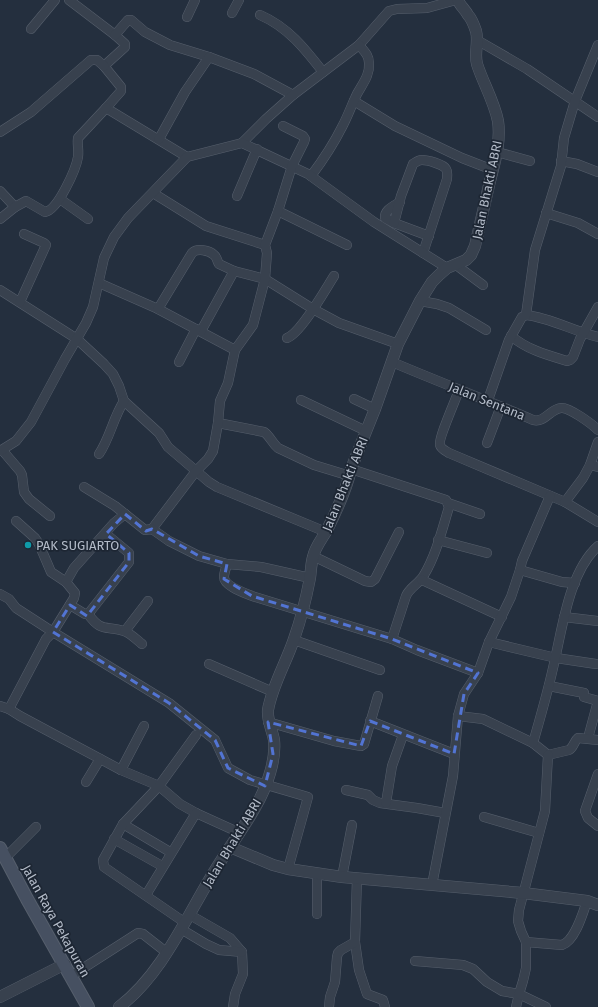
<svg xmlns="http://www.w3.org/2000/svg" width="598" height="1007" font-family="'Fira Sans',sans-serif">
<rect width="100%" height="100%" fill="#242f3e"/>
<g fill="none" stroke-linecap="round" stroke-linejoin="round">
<defs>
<g id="minor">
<polyline points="69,0 115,35 125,44 125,47 104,66 121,87 121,91 106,108 187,157"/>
<polyline points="232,13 239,0"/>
<path d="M260,15c28,12 45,34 63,57"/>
<polyline points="187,17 195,0"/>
<polyline points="31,29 55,0"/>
<polyline points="115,35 128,20 131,20 145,32 170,45 209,57 254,74 293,95"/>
<polyline points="477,40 527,69 598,117"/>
<polyline points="354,101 395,126 462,158 493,170"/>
<polyline points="0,132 31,112 91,60 97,60 104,66"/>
<polyline points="159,139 185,92 209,57"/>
<polyline points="242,143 266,119 293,95 359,45 389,11 397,9 427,8 456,0"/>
<polyline points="497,152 530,161"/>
<polyline points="561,161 577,164 598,172"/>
<path d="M311,176c12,-16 22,-31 31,-49 6,-11 10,-23 15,-33 6,-11 13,-19 12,-31 0,-8 -5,-12 -10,-18"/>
<polyline points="0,191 15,207"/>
<polyline points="153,193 206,226 265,245"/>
<polyline points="237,196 257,149"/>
<polyline points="60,199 88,219"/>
<path d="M400,202c-6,4 -16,8 -15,16l9,5 35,13"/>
<polyline points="278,211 347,245"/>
<polyline points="546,213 578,223 598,234"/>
<path d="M0,219l15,-12 11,-6 19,11c13,-2 31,-43 33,-55 1,-7 -1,-13 0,-19l28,-30"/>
<path d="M394,223l7,-27 12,-32c3,-2 5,-4 9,-4 5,0 21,4 24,9 2,3 1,6 1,10l-24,74"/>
<polyline points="456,265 483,285"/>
<polyline points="99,283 158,309 235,350"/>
<polyline points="0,290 77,339 104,364 113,374 119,386 124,401 159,433 168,447 209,482 217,487 326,532"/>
<polyline points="420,301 437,304 449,308 486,330"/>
<polyline points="20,302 46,245 44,243 24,234"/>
<path d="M158,309l34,-56c5,-5 17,-3 22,2 3,2 3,6 5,9l15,7"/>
<path d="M526,315c25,3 47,16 72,22"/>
<polyline points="201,331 234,271 265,279 313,309 339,323 398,344"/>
<path d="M511,336c17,14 36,19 56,25l3,-1 3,-3 7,-18 18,-32"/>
<path d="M287,338c14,-5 38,-48 47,-62"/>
<polyline points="179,362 196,329"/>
<path d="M392,362c47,20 95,38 141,58 12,3 17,-11 28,-12 8,-1 31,16 37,22"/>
<path d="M459,390c-3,9 -21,49 -19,55 1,4 6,6 9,8l116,49 33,20"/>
<polyline points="354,399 375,409"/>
<polyline points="301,400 366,431"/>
<polyline points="488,400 509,340 522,317 526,315 535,250 561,166 564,138 575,101 598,45"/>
<path d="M218,423l46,9c6,4 8,11 14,16l36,17 36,11"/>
<polyline points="598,442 590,465 598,467"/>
<polyline points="487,443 501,406"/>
<polyline points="2,450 20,471 22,475 24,492 29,499 50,516"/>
<polyline points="0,451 16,441 31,422 65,359 86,323 93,307 104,258 114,237 128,218 187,157 242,143 308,174 374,222 447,268"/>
<path d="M99,454c11,-16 14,-36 25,-53"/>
<path d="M351,469l95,31 3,7c-7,23 -13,48 -25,68 -5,9 -14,12 -18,21l-14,43"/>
<polyline points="84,487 115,506 125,514"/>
<polyline points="565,502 583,478 590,465"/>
<polyline points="448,503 480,514"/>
<polyline points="16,521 35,538 39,544 51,572 66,582"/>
<polyline points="152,529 196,471 208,459 213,451 218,423 220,401 228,383 235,350 253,325 265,279 267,253 265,245 278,211 292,166 304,142 305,139 303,136 283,126"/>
<polyline points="438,540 487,553"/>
<polyline points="313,556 365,581 371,582 375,579 399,532"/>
<path d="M227,564c-1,4 -3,9 -3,13 0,9 21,16 28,19l140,43 25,11 61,23"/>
<polyline points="520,570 562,582 575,583"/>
<polyline points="422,580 502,617"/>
<polyline points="0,594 9,599 16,608 53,632 46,639 9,709"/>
<polyline points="70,605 85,614 89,613 129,562 129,553 106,534"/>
<path d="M88,614c14,19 17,11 36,17 6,2 13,9 18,13"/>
<polyline points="564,617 598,621"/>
<polyline points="125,631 148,601"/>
<polyline points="294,640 380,670"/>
<polyline points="489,642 556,658 596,664"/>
<polyline points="209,664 273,692"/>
<polyline points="549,686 584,693 584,697 598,701 588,738"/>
<polyline points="0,706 9,709 20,716 121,770 159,786 180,804 196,813 240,833"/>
<polyline points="458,716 483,719 533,743 548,755"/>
<polyline points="370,721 454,754"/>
<polyline points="268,722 334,741 361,746 364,744 378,696"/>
<path d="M533,743c8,-28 16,-55 22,-84 8,-35 15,-88 43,-113"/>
<path d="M548,755l21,-5c5,-3 5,-9 9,-12l20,2"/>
<polyline points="121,770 144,726"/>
<polyline points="598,774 585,811 588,818 598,826"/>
<polyline points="86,782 100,759"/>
<polyline points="346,790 368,795 373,800 380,803 417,808 445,813"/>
<polyline points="386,803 392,766 403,735"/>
<polyline points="484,817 539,833"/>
<polyline points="123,824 170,852"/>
<polyline points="114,839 162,866"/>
<polyline points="5,858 36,827"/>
<polyline points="288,869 308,797 250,780 228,768 215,740 169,703 53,632 74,598 75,593 66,582 74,568 114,523 125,514 145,530 152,529 169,541 199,556 227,564 261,567 310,578"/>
<polyline points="342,877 352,825"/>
<polyline points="432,885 453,776 458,716 464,694 478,673 489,642 511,597 520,570 522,561 550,496"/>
<polyline points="146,895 196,813"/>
<polyline points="317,914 317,873"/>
<polyline points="190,915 230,938 242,952 243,974 235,994 233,1007"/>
<polyline points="184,922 104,867 103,860 123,824 159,786 196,735"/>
<polyline points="181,929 206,944 219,950 242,952"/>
<polyline points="355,942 359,970 367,994 383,1000 385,1007"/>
<path d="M526,942l36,3c13,-4 21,-32 25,-44"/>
<polyline points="415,961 463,965 473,969 487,982 502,991 519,994 516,1007"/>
<polyline points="71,976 138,933 143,934 166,952"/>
<polyline points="329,1007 330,997 335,982 337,957 338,953 341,950 355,942 357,878"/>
<polyline points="546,1007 519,994 523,981 526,968 526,942 521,931 518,921 519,910 545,811 548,755"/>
</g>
<g id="tertiary">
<polyline points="230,847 273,865 288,869 342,877 523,893 587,901 598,905"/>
<polyline points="0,997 65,964"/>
<path d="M119,1007c44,-33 69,-94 98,-140 19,-31 43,-59 53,-94 3,-10 5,-23 4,-33 -2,-11 -7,-19 -6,-30 4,-24 18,-47 26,-71 7,-20 12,-40 16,-61 1,-7 1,-14 3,-21 2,-10 9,-18 14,-27 9,-18 20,-41 24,-61l24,-60 23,-65 22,-43 12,-19 7,-7 8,-7 19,-8 5,-5 4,-9c5,-22 10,-43 15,-65 5,-19 11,-40 8,-60 -4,-20 -15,-38 -21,-57 -3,-11 2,-22 -1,-33 -2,-6 -4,-12 -8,-16 -3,-6 -8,-9 -10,-15"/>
</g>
<polyline id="secondary" points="0,848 27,899 88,1007"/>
</defs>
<use href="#minor" stroke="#565f6c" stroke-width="10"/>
<use href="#tertiary" stroke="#565f6c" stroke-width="12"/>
<use href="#secondary" stroke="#565f6c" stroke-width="14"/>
<use href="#minor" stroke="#38414e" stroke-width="9"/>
<use href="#tertiary" stroke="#38414e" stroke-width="11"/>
<use href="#secondary" stroke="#465061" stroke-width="12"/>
</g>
<path fill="none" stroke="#5274d3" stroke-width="3" stroke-dasharray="8 5" stroke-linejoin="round" d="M125,514l21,17 6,-2 47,27 28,8 -3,15 28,17 140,43 86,34 -14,21 -10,60 -84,-33 -9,25 -93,-24 5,32 -8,32 -37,-18 -13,-28 -46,-37 -116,-71 17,-27 17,11 42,-54v-9l-23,-19z"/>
<circle fill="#0f9aa8" stroke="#1d2633" stroke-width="1.5" cx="28" cy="545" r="4"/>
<g text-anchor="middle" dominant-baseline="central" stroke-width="3.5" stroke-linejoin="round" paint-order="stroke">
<g font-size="13" fill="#b4bcc9" stroke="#1d2633">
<text transform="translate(487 190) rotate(-78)">Jalan Bhakti ABRI</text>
<text transform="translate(487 401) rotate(22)">Jalan Sentana</text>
<text transform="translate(345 484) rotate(-68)">Jalan Bhakti ABRI</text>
<text transform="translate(232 843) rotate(-59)">Jalan Bhakti ABRI</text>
<text transform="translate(56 921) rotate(61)">Jalan Raya Pekapuran</text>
</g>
<g font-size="13" fill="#b4bcc9" stroke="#1d2633" text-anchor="start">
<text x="36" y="545">PAK SUGIARTO</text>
</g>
</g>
</svg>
